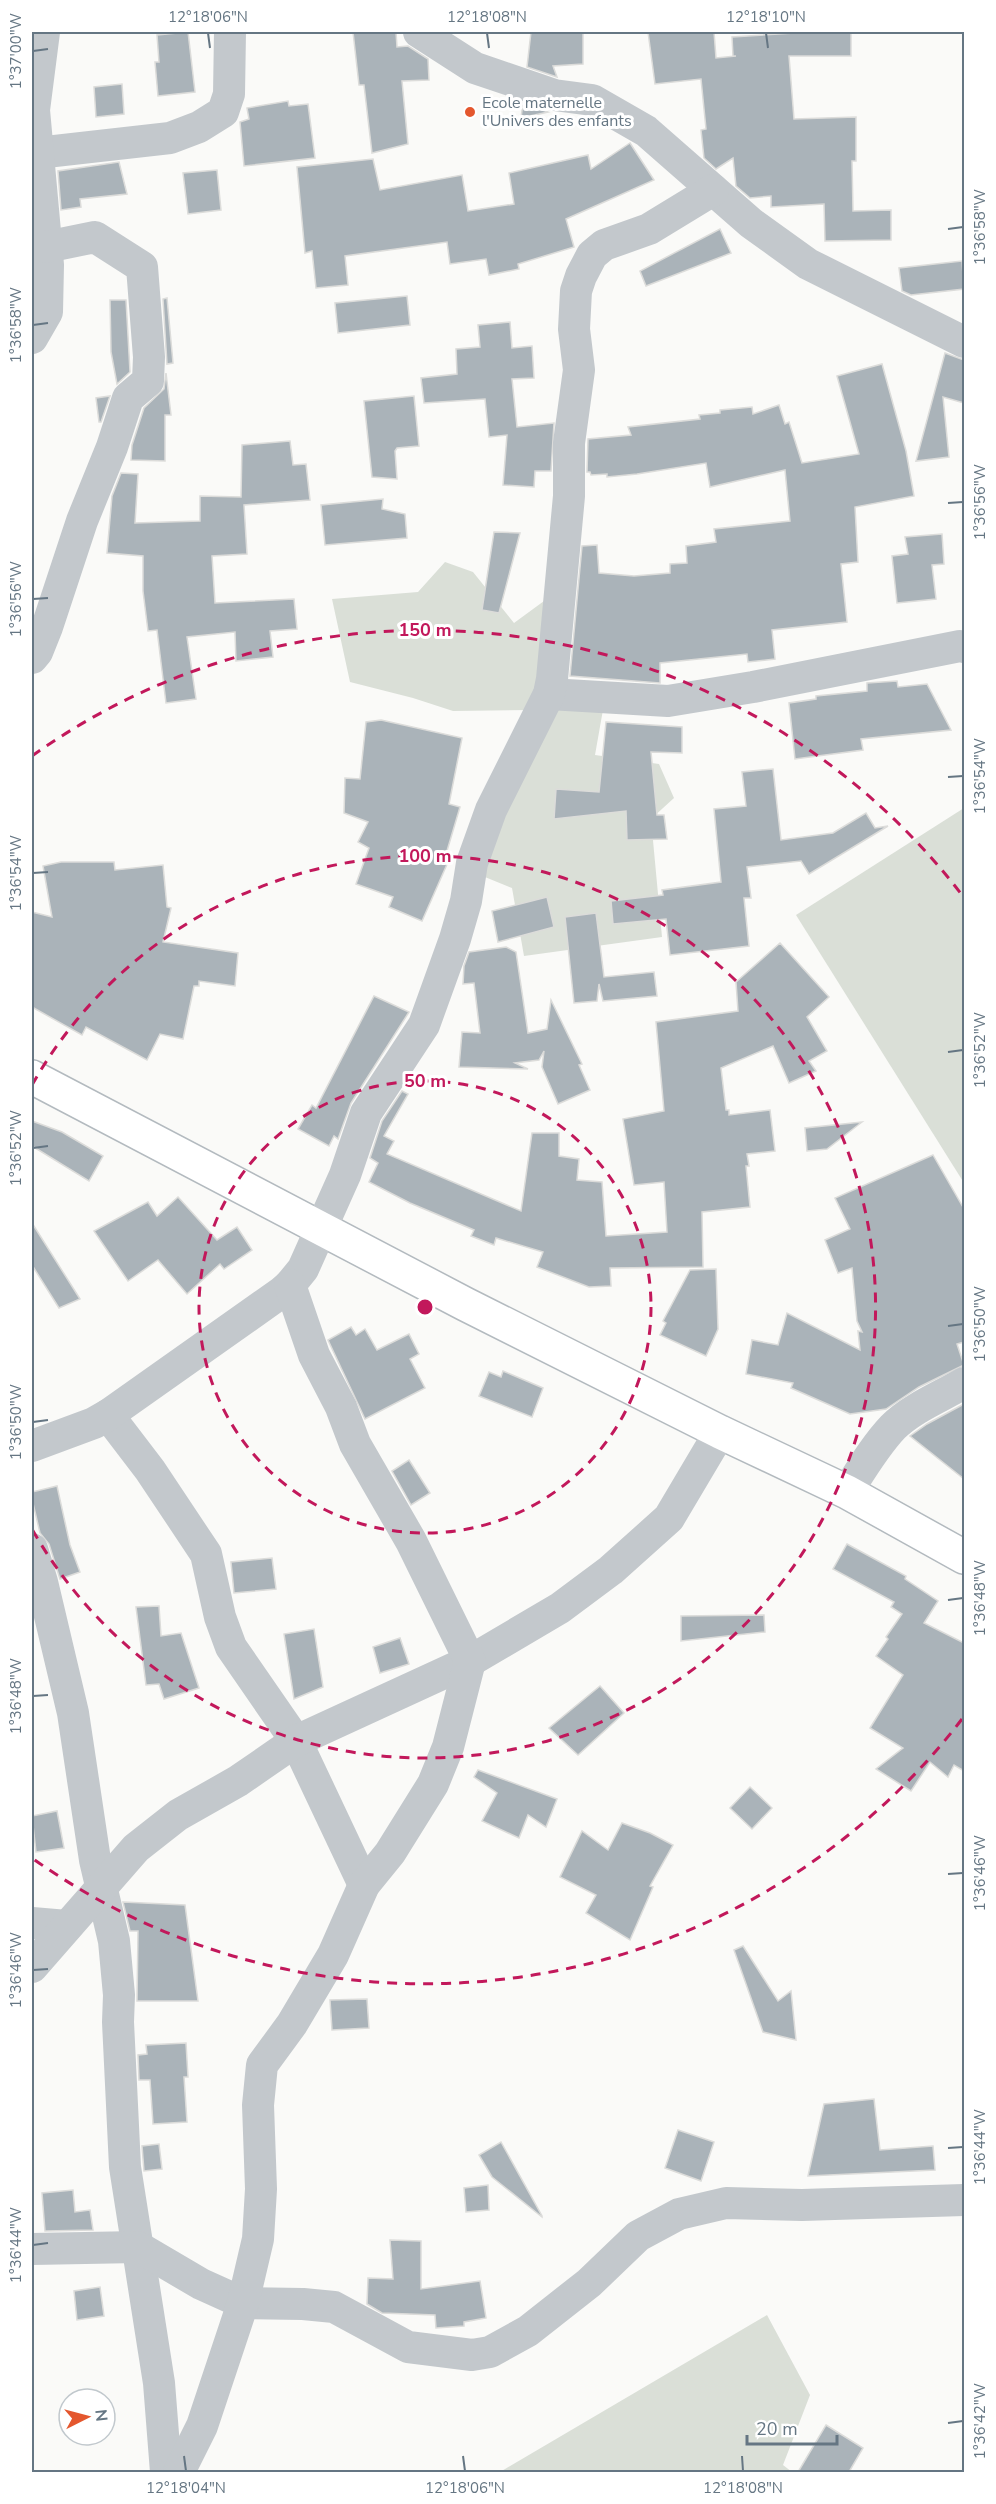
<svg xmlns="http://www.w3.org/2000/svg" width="996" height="2504" font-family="'Nunito Sans',sans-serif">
<rect width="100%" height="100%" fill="#fafaf8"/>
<g fill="#dadfd7">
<polygon points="445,562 473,572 514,623 544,601 547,644 529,710 453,711 413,698 350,682 332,599 418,592"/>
<polygon points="554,700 604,704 595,755 659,764 674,798 651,819 662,937 524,956 512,888 480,875"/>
<polygon points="964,808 964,1183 796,915"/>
<polygon points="767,2315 810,2395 783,2465 792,2472 500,2472"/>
</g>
<g fill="#aab3b9" stroke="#dcdcda" stroke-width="1.5">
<polygon points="188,32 195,92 158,96 155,62 159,62 157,35"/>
<polygon points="353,32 396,32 397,47 408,46 428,59 429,80 402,81 408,144 372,153 364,85 359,85"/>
<polygon points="531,32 583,33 583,64 553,66 557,77 527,67"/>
<polygon points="648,32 714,32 716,58 736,56 733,56 732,37 811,32 851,32 851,56 789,56 794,119 856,117 856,161 852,161 853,211 891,210 891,240 825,241 824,204 771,207 771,196 750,198 736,186 733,158 716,169 704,158 701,130 706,129 701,79 655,84"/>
<polygon points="122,84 124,114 96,117 94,87"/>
<polygon points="288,101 289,106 308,104 315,158 244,166 240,122 249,119 247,108"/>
<polygon points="523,103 548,112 521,118"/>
<polygon points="630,143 654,180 566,219 574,247 518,264 519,269 489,275 486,259 450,264 447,242 345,256 348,285 316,288 312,251 305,253 297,167 373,159 380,190 462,175 468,211 514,204 509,173 588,155 591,169"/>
<polygon points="119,162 127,194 80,199 81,207 61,210 58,171"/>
<polygon points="217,170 221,210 188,214 183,173"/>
<polygon points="720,229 731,253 646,286 640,271"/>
<polygon points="962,261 964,289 911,295 902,291 899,268"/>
<polygon points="407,296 410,325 338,333 335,303"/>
<polygon points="167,298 173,363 167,364 163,299"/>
<polygon points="110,300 126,300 130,372 117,384 111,352"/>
<polygon points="510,322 512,348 532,346 534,378 512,379 517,427 554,423 551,471 535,471 534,487 503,485 507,435 489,437 485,399 424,403 421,378 457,374 456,349 480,347 478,325"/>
<polygon points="945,353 964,360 964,403 943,397 949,457 916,461"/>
<polygon points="882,364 906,451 914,496 855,507 858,562 841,564 847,622 772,630 775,659 748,662 747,654 660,663 660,683 570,676 582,546 597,545 599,573 634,576 670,573 670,564 687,563 686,546 716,542 714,529 790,521 785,470 710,487 706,463 637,474 607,477 607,474 591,475 590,472 587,472 588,439 631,435 628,427 700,419 699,415 720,413 720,410 752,407 753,414 779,405 785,424 789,422 802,463 859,454 837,376"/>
<polygon points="166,373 171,415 165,415 165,461 131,460 132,445 144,408 164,389"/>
<polygon points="110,396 101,422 99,422 96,398"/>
<polygon points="414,396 419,446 397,448 395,451 397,479 372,477 364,401"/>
<polygon points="290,441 293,465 306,464 310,500 244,505 247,554 212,556 215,603 294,599 297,629 270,631 273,657 236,661 235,632 187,637 196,699 166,703 157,630 148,631 143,591 143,556 107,553 112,496 121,473 138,474 135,523 200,521 200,496 241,497 242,445"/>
<polygon points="383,499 382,509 405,514 407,538 325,545 321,505"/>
<polygon points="494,532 520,533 499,613 482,610"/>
<polygon points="942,534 944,564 932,565 936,599 897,603 892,556 908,554 905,537"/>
<polygon points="897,681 898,687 927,684 951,730 861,739 863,750 795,759 789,703 816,699 816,696 867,691 867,683"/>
<polygon points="381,720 462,738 449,804 460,807 444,861 448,862 422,921 389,907 393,897 356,884 369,848 358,842 368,822 344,813 345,778 360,779 366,722"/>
<polygon points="606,722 682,727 682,753 651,752 657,815 664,815 667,839 627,840 626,811 554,819 556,789 599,792"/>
<polygon points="773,769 781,840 833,833 866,813 875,828 888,826 809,874 801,861 747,867 751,898 744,898 749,946 670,955 666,919 613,924 611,901 663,895 662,890 721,882 714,809 746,806 742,772"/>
<polygon points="61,862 114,862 115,870 163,865 167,907 171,908 163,942 238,953 235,986 199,981 199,986 194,986 183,1039 160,1034 147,1060 86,1027 82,1035 32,1007 32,912 52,917 43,866"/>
<polygon points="547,897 554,927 498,942 492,911"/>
<polygon points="596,913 604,977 654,972 657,996 603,1001 599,984 597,1001 574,1003 565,917"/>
<polygon points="780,943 829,997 807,1017 827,1051 809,1061 816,1071 789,1083 773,1046 721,1068 726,1110 729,1110 729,1115 770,1110 775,1151 747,1154 749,1166 746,1166 750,1207 702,1212 703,1267 610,1268 611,1286 589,1287 537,1267 543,1252 496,1238 494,1245 471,1236 474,1230 410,1203 369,1182 378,1163 370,1158 382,1121 402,1091 408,1094 384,1136 394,1141 387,1154 521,1211 532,1133 559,1133 559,1156 579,1159 577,1180 602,1182 606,1236 667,1232 664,1182 634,1185 623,1119 664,1111 656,1022 738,1011 736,982"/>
<polygon points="506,947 516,952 528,1033 547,1029 551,1000 582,1064 579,1065 590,1090 558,1104 542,1067 544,1051 539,1060 515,1063 528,1069 459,1067 462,1032 480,1033 474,983 463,984 464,966 469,952"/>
<polygon points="374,996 409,1012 351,1103 338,1139 334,1136 329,1146 298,1129 312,1105 316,1108"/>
<polygon points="32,1121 62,1132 103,1156 89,1181 32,1146"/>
<polygon points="862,1122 827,1149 807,1151 805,1128"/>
<polygon points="933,1155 964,1209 964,1342 957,1344 964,1365 919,1387 886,1409 850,1414 791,1388 793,1383 746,1374 752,1340 778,1345 787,1313 860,1350 858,1331 862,1332 857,1321 852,1268 838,1273 825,1240 850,1229 835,1198"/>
<polygon points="178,1197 217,1240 237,1227 252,1250 224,1269 220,1264 187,1294 158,1260 128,1281 94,1231 148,1202 157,1216"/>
<polygon points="32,1223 80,1299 59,1308 32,1265"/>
<polygon points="716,1269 718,1329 706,1356 660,1335 666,1323 663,1321 690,1270"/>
<polygon points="351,1327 356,1335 365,1329 377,1350 409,1334 419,1354 410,1359 425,1388 365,1419 328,1340"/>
<polygon points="503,1371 543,1388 532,1417 479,1396 489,1372 501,1377"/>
<polygon points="964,1404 964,1403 964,1479 910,1436 927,1424"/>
<polygon points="409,1460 430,1493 411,1505 392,1471"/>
<polygon points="57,1486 70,1545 80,1572 60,1579 49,1544 40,1533 32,1499 32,1492"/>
<polygon points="847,1544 906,1576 905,1579 938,1601 924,1623 964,1643 964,1771 954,1765 948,1777 930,1762 911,1791 876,1769 903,1748 870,1728 903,1675 876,1656 888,1639 886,1637 902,1614 891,1607 894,1602 833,1569"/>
<polygon points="272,1558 276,1589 234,1593 231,1562"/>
<polygon points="159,1606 161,1636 181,1633 199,1688 164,1699 159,1684 146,1685 136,1607"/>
<polygon points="764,1615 765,1632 681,1641 681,1616"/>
<polygon points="314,1629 323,1687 294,1699 284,1634"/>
<polygon points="400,1638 409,1664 380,1673 373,1647"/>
<polygon points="600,1686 624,1713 578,1755 549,1728"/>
<polygon points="478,1770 557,1799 546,1827 528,1815 519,1838 482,1821 497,1793 474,1777"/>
<polygon points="750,1787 772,1808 752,1829 730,1808"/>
<polygon points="57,1811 64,1848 36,1852 32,1816"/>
<polygon points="622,1823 650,1833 673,1845 650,1886 653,1887 630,1940 586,1913 596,1895 560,1877 582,1831 608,1850"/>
<polygon points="123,1902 185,1905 198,2001 137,2001 138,1931 130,1931"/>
<polygon points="743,1946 778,2001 791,1991 796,2040 763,2032 734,1950"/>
<polygon points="367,1999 369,2028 332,2030 330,2000"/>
<polygon points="186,2043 188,2077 184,2077 187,2122 153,2124 150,2080 139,2080 138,2055 147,2054 146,2045"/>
<polygon points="874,2099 880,2150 933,2146 935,2170 808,2176 824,2104"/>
<polygon points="678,2130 714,2142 701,2181 665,2168"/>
<polygon points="501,2142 542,2216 542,2217 492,2177 479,2155"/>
<polygon points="159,2144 162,2169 144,2171 142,2146"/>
<polygon points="488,2185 489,2210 466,2212 464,2188"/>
<polygon points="73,2190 75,2212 90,2210 93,2230 45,2231 42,2193"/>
<polygon points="390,2240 421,2241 421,2289 480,2281 486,2318 464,2322 464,2326 436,2328 435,2315 382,2313 367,2304 368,2278 393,2279"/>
<polygon points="100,2287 104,2316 77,2320 74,2291"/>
<polygon points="826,2425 863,2448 849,2472 798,2472"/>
</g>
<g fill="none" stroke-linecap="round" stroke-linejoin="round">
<defs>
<polyline id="secondary" points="32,1077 465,1304 720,1432 847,1492 964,1557"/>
</defs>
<use href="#secondary" stroke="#b3babf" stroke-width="36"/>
<g stroke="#c3c8cc" stroke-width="32">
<polyline points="419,32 475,68 554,95 592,100 646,131 751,223 808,264 964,342"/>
<polyline points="32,156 37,153 170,138 199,127 223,112 229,94 230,32"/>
<polyline points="32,338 47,312 48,265 34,110 44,32"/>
<polyline points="32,658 37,652 47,627 82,521 112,447 128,398 148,381 149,357 142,267 95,237 46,247"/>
<polyline points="549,694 668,701 753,687 960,646 964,647"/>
<polyline points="108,1415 150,1470 206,1554 220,1617 231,1647 296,1741 364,1885"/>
<polyline points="32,1446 94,1423 108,1415 282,1292 290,1285 303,1269 345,1175 366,1113 424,1025 455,939 466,901 472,863 491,810 549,694 552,679 569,496 569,443 579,370 574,329 576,291 581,276 592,255 604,245 649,229 713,190"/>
<path d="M847,1492c14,-22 28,-46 46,-65 19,-19 49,-31 71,-44"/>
<polyline points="32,1549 42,1582 73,1713 95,1860 114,1941 119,1995 118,2022 125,2167 159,2383 166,2472"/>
<polyline points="32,1923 67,1926"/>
<polyline points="32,1967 136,1848 178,1815 238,1781 296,1741 470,1661 560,1608 611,1570 669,1518 720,1432"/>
<polyline points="32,2249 138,2247 201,2284 243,2303 303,2304 334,2307 408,2347 472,2355 490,2352 528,2331 589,2283 638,2236 679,2214 726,2203 802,2205 964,2200"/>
<polyline points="179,2472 202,2426 243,2303 258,2239 261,2189 258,2105 262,2065 292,2024 333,1955 364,1885 390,1853 433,1784 448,1747 470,1661 411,1541 355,1444 341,1407 314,1355 290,1285"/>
</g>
<use href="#secondary" stroke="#fff" stroke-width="33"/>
</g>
<path fill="none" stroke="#657683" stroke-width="2" d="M208,33l2,15M487,33l2,15M766,33l2,15M33,51l15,-2M948,229l15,-2M33,325l15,-2M948,503l15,-1M33,599l15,-1M948,777l15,-1M33,873l15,-1M948,1052l15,-2M33,1148l15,-2M948,1326l15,-2M33,1422l15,-2M948,1600l15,-2M33,1696l15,-1M948,1874l15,-1M33,1970l15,-1M948,2148l15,-1M33,2245l15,-2M948,2423l15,-2M184,2456l2,15M463,2456l2,15M742,2456l1,15"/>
<g fill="none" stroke="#c2185b" stroke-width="3" stroke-dasharray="10 8">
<circle cx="425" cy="1307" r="226"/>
<path d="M32 1085A451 451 0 1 1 32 1529"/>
<path d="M962 1719A677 677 0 0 1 32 1858M32 756A677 677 0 0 1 962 895"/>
</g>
<circle fill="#e4572e" stroke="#fff" stroke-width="2" cx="470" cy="112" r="6"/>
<g text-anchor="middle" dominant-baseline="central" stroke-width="6" stroke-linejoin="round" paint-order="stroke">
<g font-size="16" fill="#657683" stroke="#fff" text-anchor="start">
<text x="482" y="103">Ecole maternelle<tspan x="482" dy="18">l'Univers des enfants</tspan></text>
</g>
</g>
<circle cx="425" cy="1307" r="9" fill="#c2185b" stroke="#fff" stroke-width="3"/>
<g font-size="18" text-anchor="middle" font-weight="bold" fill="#c2185b" stroke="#fff" stroke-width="6" stroke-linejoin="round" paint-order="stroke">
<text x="425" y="636">150 m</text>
<text x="425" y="862">100 m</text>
<text x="425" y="1087">50 m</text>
</g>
<rect width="996" height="2504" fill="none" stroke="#ffffff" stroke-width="66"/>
<g transform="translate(87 2417) rotate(84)"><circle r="28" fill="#ffffff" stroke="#c1c8cd" stroke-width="1.5"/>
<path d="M0-4.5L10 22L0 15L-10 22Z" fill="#e4572e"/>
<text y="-9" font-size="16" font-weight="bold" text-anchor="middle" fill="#657683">N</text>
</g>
<path d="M747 2435v9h90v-9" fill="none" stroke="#657683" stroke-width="3"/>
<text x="756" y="2435" font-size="18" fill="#657683" stroke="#ffffff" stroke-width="4.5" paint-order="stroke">20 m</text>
<rect x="33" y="33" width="930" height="2438" fill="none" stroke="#657683" stroke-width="2"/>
<g font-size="15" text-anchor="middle" fill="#657683">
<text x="208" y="22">12°18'06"N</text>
<text x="487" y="22">12°18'08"N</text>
<text x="766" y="22">12°18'10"N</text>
<text transform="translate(16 51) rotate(-90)" y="5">1°37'00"W</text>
<text transform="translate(980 227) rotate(-90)" y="5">1°36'58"W</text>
<text transform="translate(16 325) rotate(-90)" y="5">1°36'58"W</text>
<text transform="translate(980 502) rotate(-90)" y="5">1°36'56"W</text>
<text transform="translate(16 599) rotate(-90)" y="5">1°36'56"W</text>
<text transform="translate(980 776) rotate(-90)" y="5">1°36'54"W</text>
<text transform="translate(16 873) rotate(-90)" y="5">1°36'54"W</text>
<text transform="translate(980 1050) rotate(-90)" y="5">1°36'52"W</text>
<text transform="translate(16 1148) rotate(-90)" y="5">1°36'52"W</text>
<text transform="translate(980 1324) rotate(-90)" y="5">1°36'50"W</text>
<text transform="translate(16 1422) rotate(-90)" y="5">1°36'50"W</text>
<text transform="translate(980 1598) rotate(-90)" y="5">1°36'48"W</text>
<text transform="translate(16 1696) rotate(-90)" y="5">1°36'48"W</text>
<text transform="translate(980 1873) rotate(-90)" y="5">1°36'46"W</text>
<text transform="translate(16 1970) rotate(-90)" y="5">1°36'46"W</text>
<text transform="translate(980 2147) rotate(-90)" y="5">1°36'44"W</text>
<text transform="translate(16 2245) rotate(-90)" y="5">1°36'44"W</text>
<text transform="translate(980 2421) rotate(-90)" y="5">1°36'42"W</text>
<text x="186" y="2493">12°18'04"N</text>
<text x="465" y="2493">12°18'06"N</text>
<text x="743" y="2493">12°18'08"N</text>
</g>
</svg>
